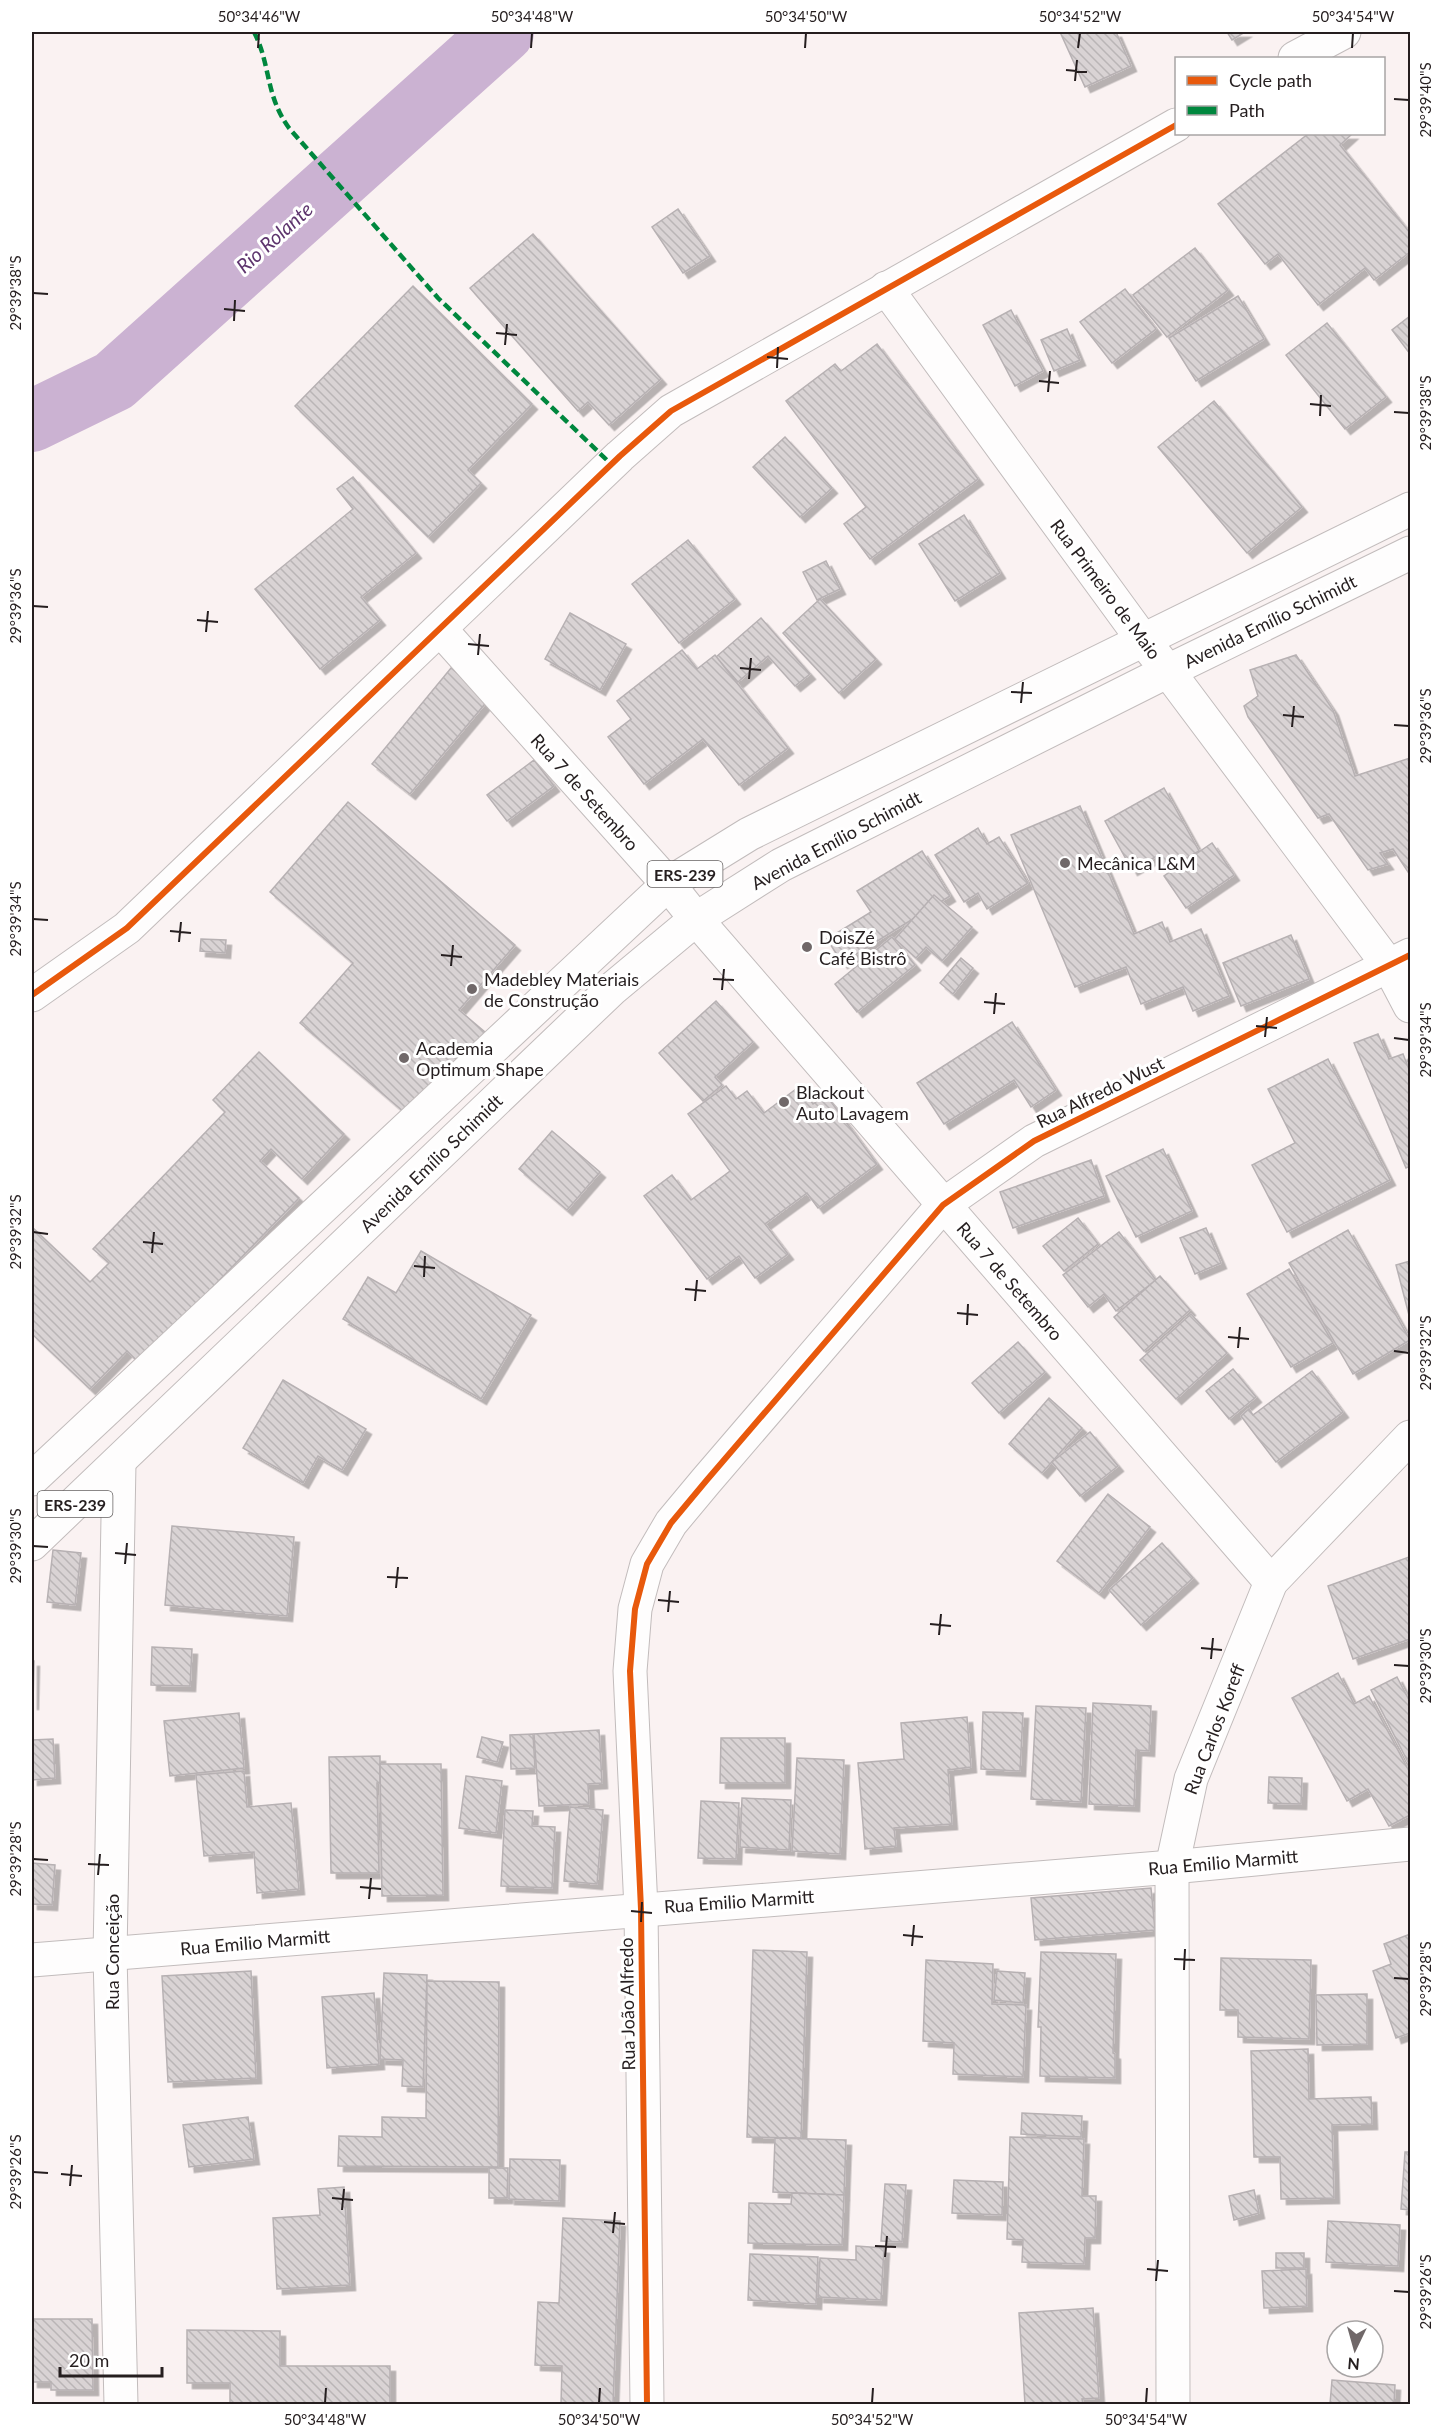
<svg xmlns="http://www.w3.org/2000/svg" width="1442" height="2436" font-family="Lato,sans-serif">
<defs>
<pattern id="building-back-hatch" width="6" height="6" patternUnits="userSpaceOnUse" patternTransform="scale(1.5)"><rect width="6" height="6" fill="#d9d3d4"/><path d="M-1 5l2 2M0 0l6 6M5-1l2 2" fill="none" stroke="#bab5b6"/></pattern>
<filter id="shadow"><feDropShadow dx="5.5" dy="5.5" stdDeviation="0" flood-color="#0004"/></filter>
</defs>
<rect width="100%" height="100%" fill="#faf2f2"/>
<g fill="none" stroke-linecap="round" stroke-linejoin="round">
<polyline stroke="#cbb2d2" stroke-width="62" points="32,421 114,381 503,32"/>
</g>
<g fill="url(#building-back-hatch)" stroke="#b7b1b3" stroke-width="1.5" filter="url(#shadow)">
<polygon points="1060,32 1116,32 1131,66 1085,87"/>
<polygon points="1227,32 1245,32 1232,40"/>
<polygon points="1308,134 1352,134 1340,145 1410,233 1410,252 1374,280 1365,268 1318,305 1278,254 1265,264 1218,204"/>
<polygon points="678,209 710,256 683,273 652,227"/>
<polygon points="533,234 661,379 609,425 588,402 578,411 470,288"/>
<polygon points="1195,248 1228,290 1167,337 1133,295"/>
<polygon points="413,286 532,404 468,470 481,483 428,537 295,406"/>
<polygon points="1125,289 1156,329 1112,363 1080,322"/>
<polygon points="1238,296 1264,339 1196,381 1169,338"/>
<polygon points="1011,310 1043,371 1015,386 983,325"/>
<polygon points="1410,316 1410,354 1392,330"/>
<polygon points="1327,323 1386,397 1345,429 1286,355"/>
<polygon points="1067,329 1080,360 1054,371 1041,340"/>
<polygon points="877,344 978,479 870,559 844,524 866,507 786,401 835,364 841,371"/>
<polygon points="1214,401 1302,507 1247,553 1158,447"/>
<polygon points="785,437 832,488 800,517 753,467"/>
<polygon points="353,477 416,553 361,597 380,620 320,669 255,589 353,509 337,489"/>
<polygon points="964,515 1000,573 955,601 919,544"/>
<polygon points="688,540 735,599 679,643 632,584"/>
<polygon points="826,561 840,589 817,600 803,572"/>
<polygon points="820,599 876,659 839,693 783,633"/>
<polygon points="570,613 626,644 600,690 545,659"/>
<polygon points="761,618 810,674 795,686 768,656 738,682 716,657"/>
<polygon points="682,650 697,669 715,655 788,748 739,785 703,739 644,784 608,737 631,719 617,701"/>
<polygon points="1296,655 1333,710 1355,776 1410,758 1410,875 1393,849 1380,853 1388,864 1368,870 1329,814 1318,818 1248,717 1244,706 1258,696 1250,670"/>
<polygon points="451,668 489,699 410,794 372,764"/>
<polygon points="534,760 554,786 507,821 487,795"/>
<polygon points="1164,788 1199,851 1164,871 1157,856 1132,870 1105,821"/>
<polygon points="348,802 515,945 459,1010 485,1032 411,1118 300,1023 353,963 270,892"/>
<polygon points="1080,806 1134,934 1162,922 1170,942 1201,929 1229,996 1193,1011 1183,987 1141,1004 1126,967 1075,987 1011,835"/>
<polygon points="978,828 987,844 999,837 1028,883 987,909 978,893 964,902 935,855"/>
<polygon points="1212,843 1234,875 1186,908 1164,876"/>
<polygon points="922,851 950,896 842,963 827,939 871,912 857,891"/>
<polygon points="934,895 972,927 942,961 926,947 916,958 895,939"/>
<polygon points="1291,935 1309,979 1241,1006 1223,963"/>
<polygon points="892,937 915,965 857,1012 835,984"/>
<polygon points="201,939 226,940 225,953 200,951"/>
<polygon points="961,958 973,968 953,994 940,983"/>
<polygon points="716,1001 753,1042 715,1077 722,1085 703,1101 659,1053"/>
<polygon points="1012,1022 1056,1090 1031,1107 1014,1080 944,1124 917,1083"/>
<polygon points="1378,1034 1389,1059 1403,1054 1410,1072 1410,1166 1406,1168 1354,1043"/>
<polygon points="259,1052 344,1134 302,1179 271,1149 260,1161 299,1198 139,1363 127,1351 90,1389 32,1334 32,1227 90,1282 109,1263 93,1249 225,1112 213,1100"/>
<polygon points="1328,1059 1390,1180 1287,1232 1252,1165 1295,1143 1268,1089"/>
<polygon points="726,1086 736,1099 747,1091 764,1113 800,1086 813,1104 826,1095 877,1164 818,1208 807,1193 765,1224 788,1254 755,1278 739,1256 707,1279 644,1196 672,1175 691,1200 730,1171 688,1114"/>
<polygon points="552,1131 600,1172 567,1210 519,1169"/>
<polygon points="1163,1149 1192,1211 1136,1237 1106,1176"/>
<polygon points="1091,1160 1104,1196 1013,1228 1000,1192"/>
<polygon points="1078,1218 1098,1244 1064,1271 1043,1246"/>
<polygon points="1206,1228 1221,1263 1195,1274 1180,1238"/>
<polygon points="1348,1230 1410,1340 1353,1374 1289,1263"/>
<polygon points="1119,1232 1156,1280 1116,1311 1104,1294 1088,1307 1063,1275"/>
<polygon points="421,1251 531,1315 481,1399 343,1319 368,1277 396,1293"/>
<polygon points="1410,1261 1410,1319 1396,1265"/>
<polygon points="1289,1269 1333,1343 1291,1367 1247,1294"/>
<polygon points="1160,1276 1190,1310 1144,1351 1114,1317"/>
<polygon points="1191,1314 1227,1353 1176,1399 1140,1360"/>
<polygon points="1018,1342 1045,1372 999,1413 972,1383"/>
<polygon points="1233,1369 1256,1397 1229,1419 1206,1391"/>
<polygon points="1312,1371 1343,1412 1276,1462 1241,1416 1249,1409 1253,1415"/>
<polygon points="283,1380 366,1429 342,1470 318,1456 303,1483 243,1448"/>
<polygon points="1049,1398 1082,1428 1042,1473 1009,1444"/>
<polygon points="1090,1432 1118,1466 1080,1496 1052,1462"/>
<polygon points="1108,1494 1150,1527 1099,1593 1057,1561"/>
<polygon points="172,1526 294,1537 287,1616 165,1605"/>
<polygon points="1162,1543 1193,1578 1141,1625 1109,1590"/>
<polygon points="53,1550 81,1553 75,1605 47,1602"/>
<polygon points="1409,1557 1410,1639 1353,1659 1328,1586"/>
<polygon points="152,1647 192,1649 190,1686 151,1685"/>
<polygon points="32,1661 34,1661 33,1704 32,1704"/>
<polygon points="1338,1673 1354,1704 1369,1696 1410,1773 1410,1815 1389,1826 1368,1789 1347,1801 1292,1698"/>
<polygon points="1397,1677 1410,1702 1410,1761 1408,1762 1371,1690"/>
<polygon points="1093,1703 1151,1706 1149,1751 1136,1750 1134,1806 1089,1804"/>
<polygon points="1036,1706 1086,1708 1081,1802 1031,1799"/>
<polygon points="983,1712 1023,1713 1020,1771 981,1769"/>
<polygon points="239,1713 244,1768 170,1776 164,1721"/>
<polygon points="967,1717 971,1767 948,1770 952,1824 894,1828 896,1846 865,1849 858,1763 904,1759 901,1723"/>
<polygon points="599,1730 602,1783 588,1784 589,1804 539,1806 534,1734"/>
<polygon points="533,1734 535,1768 511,1769 510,1735"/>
<polygon points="482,1737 503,1742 497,1762 477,1757"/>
<polygon points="721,1738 785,1738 785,1783 720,1783"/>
<polygon points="53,1739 55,1778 32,1780 32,1740"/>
<polygon points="380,1756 380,1783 377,1783 379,1873 331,1873 329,1757"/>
<polygon points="797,1758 844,1760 840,1854 792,1851"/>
<polygon points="380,1764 441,1764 443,1895 382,1896"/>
<polygon points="244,1771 247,1807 291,1803 299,1889 257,1893 254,1852 204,1856 196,1775"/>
<polygon points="466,1776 502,1781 496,1833 459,1828"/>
<polygon points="1269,1777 1302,1778 1301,1804 1268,1803"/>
<polygon points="742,1798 791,1800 789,1850 740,1847"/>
<polygon points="701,1801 739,1803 736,1859 698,1858"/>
<polygon points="570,1807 603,1810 597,1884 564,1881"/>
<polygon points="505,1810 533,1811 532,1826 555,1827 552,1888 501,1886"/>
<polygon points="32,1863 55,1865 52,1905 32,1904"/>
<polygon points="1151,1888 1155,1930 1035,1940 1031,1898"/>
<polygon points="1410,1934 1410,2033 1396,2038 1373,1971 1391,1964 1384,1944"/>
<polygon points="753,1950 807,1952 801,2138 747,2137"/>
<polygon points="1041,1952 1116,1954 1113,2053 1115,2054 1115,2078 1040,2076 1041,2027 1038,2027"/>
<polygon points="1221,1958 1311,1960 1309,2039 1238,2037 1238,2010 1220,2010"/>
<polygon points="926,1960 993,1964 992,2004 1026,2005 1023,2077 953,2074 954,2043 923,2041"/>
<polygon points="251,1971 256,2078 168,2082 162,1976"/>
<polygon points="997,1971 1025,1973 1023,2003 994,2000"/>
<polygon points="384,1973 427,1975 423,2087 402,2086 403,2060 380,2059"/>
<polygon points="427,1981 499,1982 498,2167 338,2166 339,2136 382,2137 382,2117 426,2118"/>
<polygon points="374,1993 379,2064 327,2068 322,1997"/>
<polygon points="1367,1994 1367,2044 1317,2045 1316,1995"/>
<polygon points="1308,2049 1309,2099 1371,2097 1372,2124 1332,2125 1334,2198 1281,2199 1280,2157 1254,2157 1251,2051"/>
<polygon points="1022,2113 1082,2116 1081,2137 1021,2134"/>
<polygon points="248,2117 254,2159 189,2167 183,2125"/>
<polygon points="1010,2137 1084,2139 1082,2196 1096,2196 1095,2238 1085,2238 1084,2264 1022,2262 1023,2240 1007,2239"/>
<polygon points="775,2138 846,2140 844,2195 773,2192"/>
<polygon points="1405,2152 1410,2152 1410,2210 1401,2209"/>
<polygon points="510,2159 560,2160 559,2201 509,2199"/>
<polygon points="489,2168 508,2168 507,2198 489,2198"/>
<polygon points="954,2180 1003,2182 1002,2215 952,2213"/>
<polygon points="885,2184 906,2185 902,2242 881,2241"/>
<polygon points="344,2187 350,2285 277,2289 273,2218 320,2215 318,2189"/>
<polygon points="1254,2190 1259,2213 1234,2220 1229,2196"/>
<polygon points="792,2193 844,2195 842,2245 748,2243 749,2203 791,2204"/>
<polygon points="563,2218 620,2221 613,2404 561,2404 562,2366 535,2365 538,2302 559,2303"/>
<polygon points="1328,2221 1400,2225 1398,2266 1326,2262"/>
<polygon points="856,2246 884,2248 881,2300 818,2297 820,2258 856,2260"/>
<rect x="1276" y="2253" width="28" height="15"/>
<polygon points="750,2254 818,2257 816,2304 748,2300"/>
<polygon points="1306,2269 1307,2306 1264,2308 1262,2271"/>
<polygon points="1093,2308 1099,2398 1082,2399 1083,2404 1025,2404 1019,2313"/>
<polygon points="32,2319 92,2319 93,2390 51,2390 51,2382 32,2382"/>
<polygon points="187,2330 280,2331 280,2366 390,2366 390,2404 230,2404 230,2383 187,2383"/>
<polygon points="1332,2380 1395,2385 1394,2404 1330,2404"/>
</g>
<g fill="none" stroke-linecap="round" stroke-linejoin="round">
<defs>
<g id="minor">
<polyline points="1295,58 1344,32"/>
<polyline points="886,288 1143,640 1168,671 1389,966 1410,1006"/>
<polyline points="440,629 668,884 696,919 1271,1582"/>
<polyline points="32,995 127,928 620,456 671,411 1176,125"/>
<polyline points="32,1960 1172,1867 1410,1844"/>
<polyline points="647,2404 641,1909 630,1671 635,1609 647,1564 671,1523 706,1481 943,1205 1034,1141 1410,955"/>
<polyline points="1173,2404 1172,1867 1191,1779 1271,1582 1410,1437"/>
</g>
<g id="major">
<polyline points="119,1463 110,1955 121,2404"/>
<polyline points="32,1479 668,884 749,834 1410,509"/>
<polyline points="32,1544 612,989 696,919 781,865 1168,671 1410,553"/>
</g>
</defs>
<use href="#minor" stroke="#c2bcbc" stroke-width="35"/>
<use href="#major" stroke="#c2bcbc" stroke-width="35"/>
<use href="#minor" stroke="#fefdfd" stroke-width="33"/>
<use href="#major" stroke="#fefdfd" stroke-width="33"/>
<path stroke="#00873e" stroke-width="4.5" stroke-dasharray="9 4.5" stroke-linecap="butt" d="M254,32c17,33 11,63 35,96l149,170 173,166"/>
<defs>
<g id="cycleway">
<polyline points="32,995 127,928 620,456 671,411 1176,125"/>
<polyline points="647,2404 641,1909 630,1671 635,1609 647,1564 671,1523 706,1481 943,1205 1034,1141 1410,955"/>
</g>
</defs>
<use href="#cycleway" stroke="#fff" stroke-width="10"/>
<use href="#cycleway" stroke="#e8590c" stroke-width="6"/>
</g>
<path fill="none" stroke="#251e1f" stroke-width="2" d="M258,48l1,-15M531,48l1,-15M805,48l1,-15M1078,48l2,-15M1352,48l1,-15M1066,70l21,2M1075,81l2,-21M1394,99l15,1M33,293l15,1M224,309l21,2M234,321l1,-21M496,333l21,2M505,345l2,-21M767,357l21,2M777,368l1,-21M1039,381l20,2M1048,392l2,-21M1310,404l21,2M1394,412l15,1M1320,416l1,-21M33,606l15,1M197,620l21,2M206,632l2,-21M468,644l21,2M478,655l2,-21M740,668l21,2M749,679l2,-21M1011,692l21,1M1021,703l2,-21M1283,715l21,2M1394,725l15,1M1292,727l2,-21M33,919l15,1M170,931l21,2M179,942l2,-20M441,955l21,2M451,966l2,-21M713,979l21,1M722,990l2,-21M984,1002l21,2M994,1014l2,-21M1256,1026l21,2M1265,1037l2,-20M1394,1038l15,2M33,1232l15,2M143,1242l20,2M152,1253l2,-21M414,1266l21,2M424,1277l1,-21M685,1289l21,2M695,1301l2,-21M957,1313l21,2M967,1325l1,-21M1228,1337l21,2M1238,1348l2,-21M1394,1351l15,2M33,1546l15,1M115,1553l21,2M125,1564l2,-21M387,1577l21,1M396,1588l2,-21M658,1600l21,2M668,1612l2,-21M930,1624l21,2M939,1635l2,-21M1201,1648l21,2M1211,1659l2,-21M1394,1665l15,1M33,1859l15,1M88,1864l21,1M98,1875l2,-21M360,1887l21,2M369,1899l2,-21M631,1911l21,2M641,1922l1,-20M903,1935l20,2M912,1946l2,-21M1174,1959l21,1M1184,1970l1,-21M1394,1978l15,1M33,2172l15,1M61,2174l21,2M70,2186l2,-21M332,2198l21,2M342,2210l2,-21M604,2222l21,2M613,2233l2,-21M875,2246l21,1M885,2257l2,-21M1147,2269l21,2M1156,2281l2,-21M1394,2291l15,1M325,2403l1,-15M599,2403l1,-15M872,2403l1,-15M1146,2403l1,-15"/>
<g fill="#706869" stroke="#fff" stroke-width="2">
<circle cx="1065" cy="863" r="6"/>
<circle cx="807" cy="947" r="6"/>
<circle cx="472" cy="989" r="6"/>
<circle cx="404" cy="1058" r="6"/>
<circle cx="784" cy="1102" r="6"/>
</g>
<g text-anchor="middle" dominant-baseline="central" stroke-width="6" stroke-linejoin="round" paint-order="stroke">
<g fill="#fff" stroke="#666262" stroke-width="1.5">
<rect x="647.5" y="861" width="75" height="26" rx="4.5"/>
<rect x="37.5" y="1491" width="75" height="26" rx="4.5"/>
</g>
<g font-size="16" font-weight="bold" fill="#251e1f">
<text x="685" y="874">ERS-239</text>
<text x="75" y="1504">ERS-239</text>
</g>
<g font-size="18" fill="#251e1f" stroke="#fff">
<text transform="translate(1106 589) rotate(53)">Rua Primeiro de Maio</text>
<text transform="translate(1270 621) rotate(-26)">Avenida Emílio Schimidt</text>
<text transform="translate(585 792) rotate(48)">Rua 7 de Setembro</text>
<text transform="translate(836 840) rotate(-28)">Avenida Emílio Schimidt</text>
<text transform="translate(1100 1092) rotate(-26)">Rua Alfredo Wust</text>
<text transform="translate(431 1163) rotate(-44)">Avenida Emílio Schimidt</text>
<text transform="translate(1010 1281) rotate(49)">Rua 7 de Setembro</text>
<text transform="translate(1214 1729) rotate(-69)">Rua Carlos Koreff</text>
<text transform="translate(1223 1862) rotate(-5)">Rua Emilio Marmitt</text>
<text transform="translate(739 1901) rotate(-4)">Rua Emilio Marmitt</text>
<text transform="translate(255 1942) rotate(-5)">Rua Emilio Marmitt</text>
<text transform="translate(112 1952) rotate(-90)">Rua Conceição</text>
<text transform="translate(627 2004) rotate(-91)">Rua João Alfredo</text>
</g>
<g font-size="18" fill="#251e1f" stroke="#fff" text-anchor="start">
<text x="1077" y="863">Mecânica L&amp;M</text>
<text x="819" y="937">DoisZé<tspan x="819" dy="21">Café Bistrô</tspan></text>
<text x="484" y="979">Madebley Materiais<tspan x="484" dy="21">de Construção</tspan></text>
<text x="416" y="1048">Academia<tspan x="416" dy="21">Optimum Shape</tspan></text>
<text x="796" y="1092">Blackout<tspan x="796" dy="21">Auto Lavagem</tspan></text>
</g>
<g font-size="20" font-style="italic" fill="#5d346d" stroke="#fff">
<text transform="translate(274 237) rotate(-42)">Rio Rolante</text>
</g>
</g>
<rect width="1442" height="2436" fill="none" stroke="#ffffff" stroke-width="66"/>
<rect x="1175" y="57" width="210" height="78" fill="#ffffff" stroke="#a8a5a5" stroke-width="1.5"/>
<rect x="1187" y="76" width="30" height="9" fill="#e8590c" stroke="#a8a5a5" stroke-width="1.5"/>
<text x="1229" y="87" font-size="18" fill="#251e1f">Cycle path</text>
<rect x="1187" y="106" width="30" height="9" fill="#00873e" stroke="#a8a5a5" stroke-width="1.5"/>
<text x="1229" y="117" font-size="18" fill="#251e1f">Path</text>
<g transform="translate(1355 2349) rotate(185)"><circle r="28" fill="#ffffff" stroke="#a8a5a5" stroke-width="1.5"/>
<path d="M0-4.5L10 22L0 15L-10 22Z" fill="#706869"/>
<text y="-9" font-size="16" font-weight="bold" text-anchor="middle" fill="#251e1f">N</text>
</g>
<path d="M60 2367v9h102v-9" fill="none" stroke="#251e1f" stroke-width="3"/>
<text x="69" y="2367" font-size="18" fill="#251e1f" stroke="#ffffff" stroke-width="4.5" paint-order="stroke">20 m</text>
<rect x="33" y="33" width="1376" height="2370" fill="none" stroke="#251e1f" stroke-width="2"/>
<g font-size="15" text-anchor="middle" fill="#251e1f">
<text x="259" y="22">50°34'46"W</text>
<text x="532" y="22">50°34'48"W</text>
<text x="806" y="22">50°34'50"W</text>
<text x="1080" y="22">50°34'52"W</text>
<text x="1353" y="22">50°34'54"W</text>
<text transform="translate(1426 100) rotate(-90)" y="5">29°39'40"S</text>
<text transform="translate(16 293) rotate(-90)" y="5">29°39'38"S</text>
<text transform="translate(1426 413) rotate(-90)" y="5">29°39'38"S</text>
<text transform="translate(16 606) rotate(-90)" y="5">29°39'36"S</text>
<text transform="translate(1426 726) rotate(-90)" y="5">29°39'36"S</text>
<text transform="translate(16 919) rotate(-90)" y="5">29°39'34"S</text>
<text transform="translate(1426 1040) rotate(-90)" y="5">29°39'34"S</text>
<text transform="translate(16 1232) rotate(-90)" y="5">29°39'32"S</text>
<text transform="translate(1426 1353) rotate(-90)" y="5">29°39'32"S</text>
<text transform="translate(16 1546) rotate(-90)" y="5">29°39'30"S</text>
<text transform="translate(1426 1666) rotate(-90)" y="5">29°39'30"S</text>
<text transform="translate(16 1859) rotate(-90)" y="5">29°39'28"S</text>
<text transform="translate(1426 1979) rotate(-90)" y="5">29°39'28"S</text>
<text transform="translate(16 2172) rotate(-90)" y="5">29°39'26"S</text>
<text transform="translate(1426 2292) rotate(-90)" y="5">29°39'26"S</text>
<text x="325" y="2425">50°34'48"W</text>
<text x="599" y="2425">50°34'50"W</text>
<text x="872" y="2425">50°34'52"W</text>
<text x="1146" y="2425">50°34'54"W</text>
</g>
</svg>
